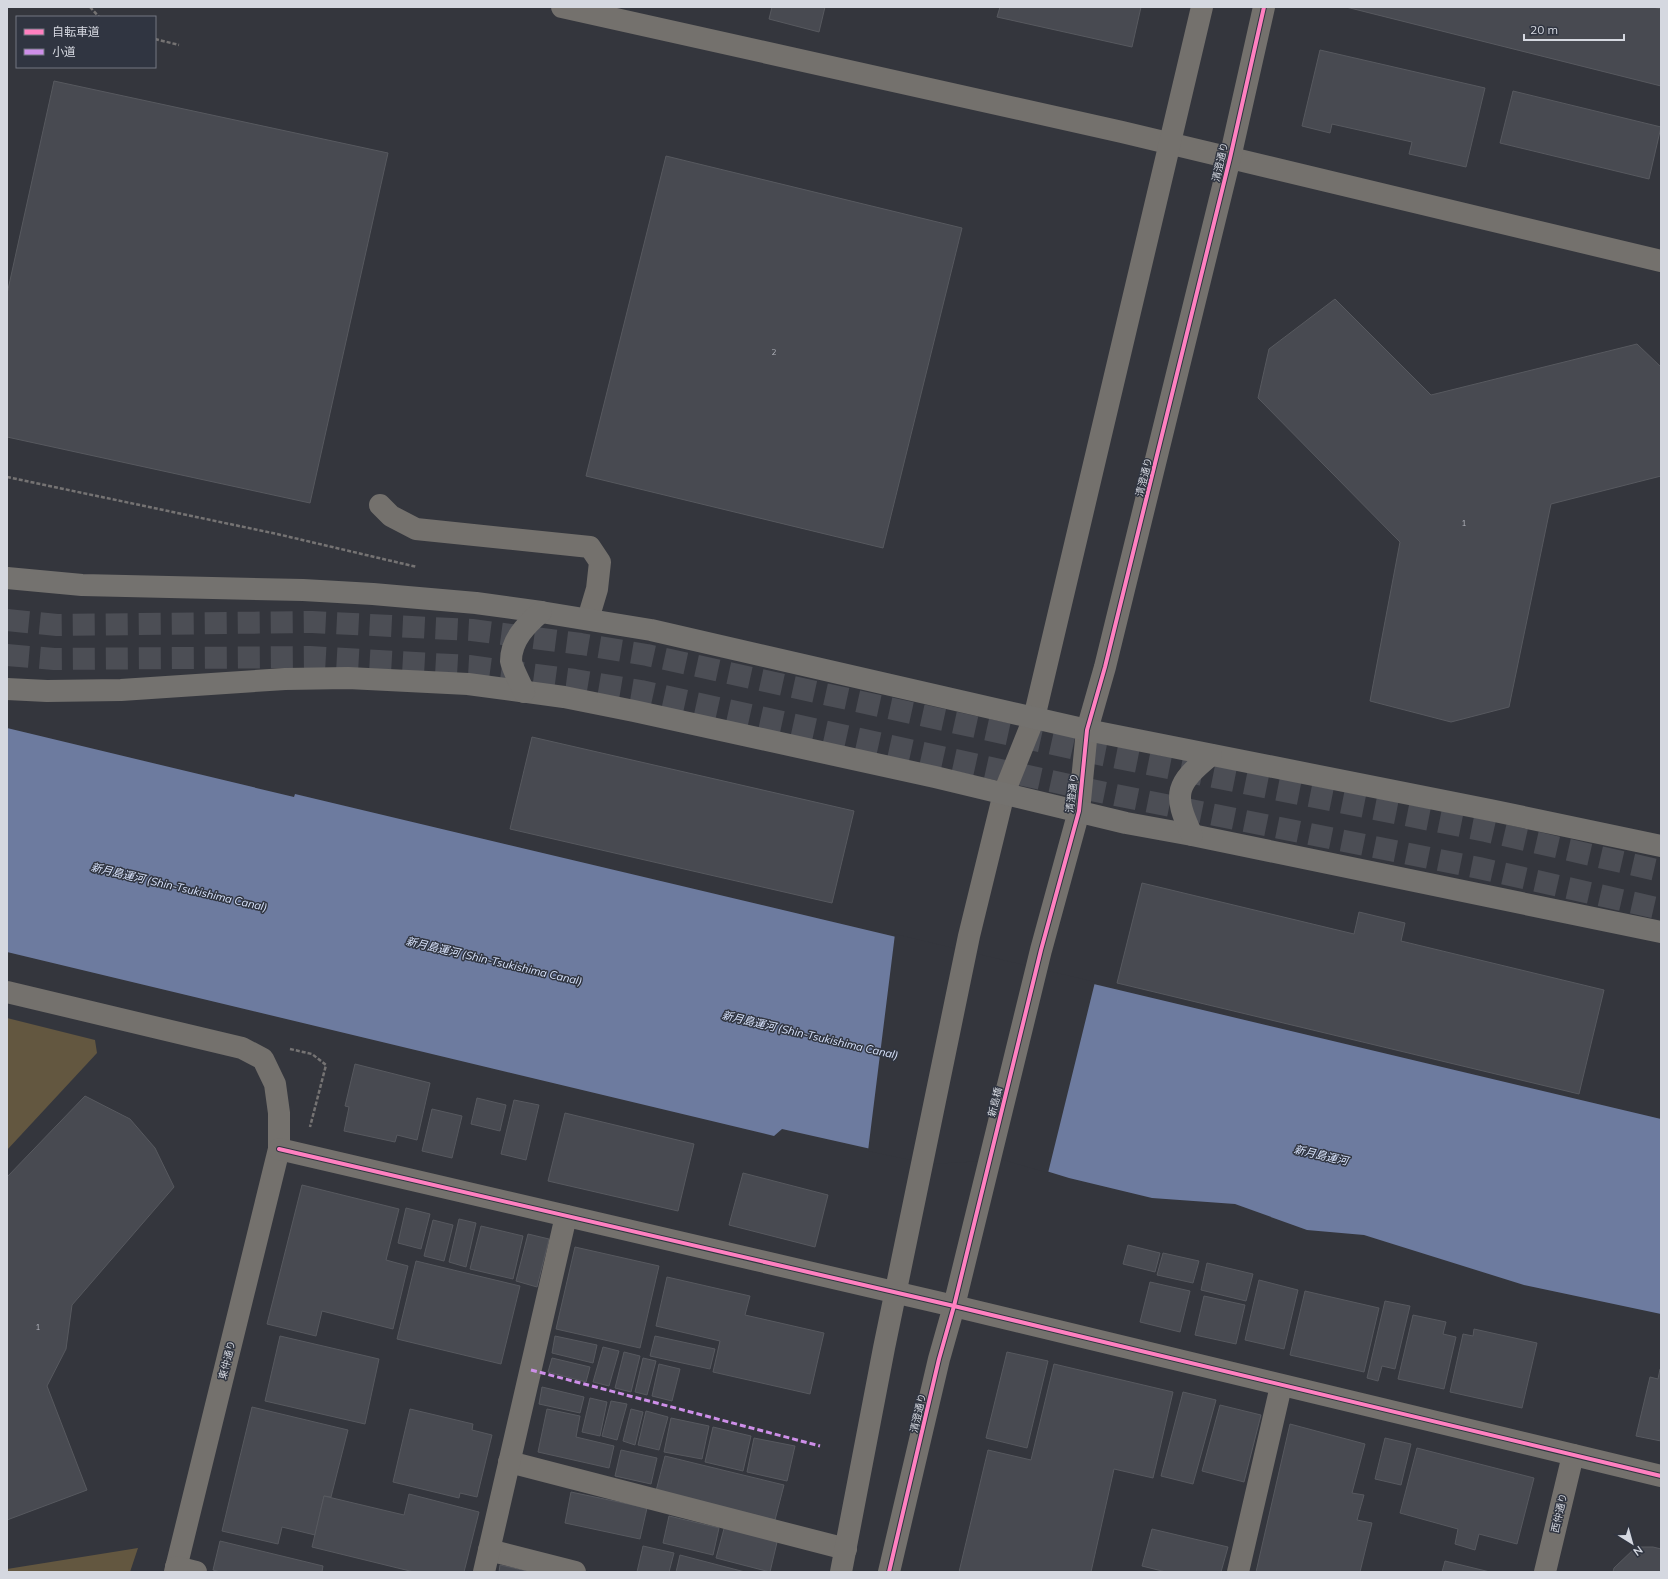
<svg xmlns="http://www.w3.org/2000/svg" width="1668" height="1579" font-family="Mulish,'Noto Sans JP',sans-serif">
<rect width="100%" height="100%" fill="#34363d"/>
<g fill="#635740">
<polygon points="7,1018 95,1040 97,1053 7,1150"/>
<polygon points="138,1548 130,1572 7,1572 7,1569"/>
</g>
<polygon fill="#6d7b9f" points="7,728 294,797 295,794 1661,1119 1661,1314 1524,1285 1364,1235 1307,1230 1235,1204 1152,1198 1069,1178 1004,1158 929,1162 782,1129 774,1136 7,952"/>
<polygon fill="#34363d" points="895,934 1095,982 1048,1173 1004,1160 929,1164 868,1151"/>
<g fill="#484a51" stroke="#57595f">
<polygon points="772,7 825,7 819,32 769,19"/>
<polygon points="1000,7 1141,7 1132,47 997,17"/>
<polygon points="1346,7 1653,7 1661,9 1661,86"/>
<polygon points="1320,50 1485,88 1466,167 1409,154 1412,142 1332,124 1330,133 1302,126"/>
<polygon points="54,81 388,153 310,503 7,437 7,294"/>
<polygon points="1513,91 1661,127 1649,179 1500,143"/>
<polygon points="666,156 962,228 883,548 586,476"/>
<polygon points="1335,299 1431,395 1637,344 1661,367 1661,476 1551,504 1509,707 1451,722 1370,701 1400,542 1258,398 1269,349"/>
<polygon points="532,737 854,811 832,903 510,829"/>
<polygon points="1142,883 1354,934 1359,912 1405,923 1401,941 1604,990 1579,1094 1117,983"/>
<polygon points="355,1064 430,1083 417,1140 397,1135 395,1142 344,1131 349,1107 345,1106"/>
<polygon points="85,1096 130,1119 155,1148 174,1187 72,1305 66,1349 47,1386 87,1490 7,1520 7,1177"/>
<polygon points="477,1098 506,1105 500,1131 471,1124"/>
<polygon points="514,1100 539,1105 526,1160 501,1154"/>
<polygon points="432,1109 462,1116 452,1158 422,1151"/>
<polygon points="565,1113 694,1144 678,1211 548,1181"/>
<polygon points="743,1173 828,1195 815,1247 729,1225"/>
<polygon points="302,1185 399,1209 386,1260 408,1266 393,1329 322,1311 316,1336 267,1324"/>
<polygon points="406,1208 430,1214 421,1249 398,1243"/>
<polygon points="459,1219 476,1223 466,1267 449,1262"/>
<polygon points="433,1220 453,1225 444,1261 424,1256"/>
<polygon points="481,1226 523,1236 513,1279 470,1269"/>
<polygon points="528,1234 549,1239 537,1287 516,1281"/>
<polygon points="1128,1245 1160,1253 1155,1272 1123,1264"/>
<polygon points="575,1247 659,1266 640,1348 556,1329"/>
<polygon points="1163,1253 1199,1261 1193,1283 1157,1275"/>
<polygon points="416,1261 520,1286 501,1364 397,1339"/>
<polygon points="1207,1263 1253,1274 1246,1301 1201,1290"/>
<polygon points="667,1277 750,1296 745,1315 824,1333 810,1394 713,1372 720,1341 656,1326"/>
<polygon points="1259,1280 1298,1290 1284,1349 1245,1340"/>
<polygon points="1150,1282 1190,1291 1180,1332 1140,1322"/>
<polygon points="1305,1291 1379,1308 1364,1372 1290,1355"/>
<polygon points="1204,1296 1245,1305 1236,1344 1195,1335"/>
<polygon points="1385,1301 1410,1306 1395,1369 1382,1366 1378,1381 1367,1378"/>
<polygon points="1413,1315 1446,1322 1443,1334 1456,1337 1444,1389 1398,1379"/>
<polygon points="1474,1329 1537,1343 1522,1408 1450,1392 1463,1334 1473,1336"/>
<polygon points="280,1336 379,1359 365,1424 265,1401"/>
<polygon points="555,1336 597,1345 593,1363 552,1353"/>
<polygon points="655,1336 715,1349 710,1369 650,1356"/>
<polygon points="603,1347 619,1351 609,1386 593,1382"/>
<polygon points="624,1352 640,1356 631,1392 615,1388"/>
<polygon points="1007,1352 1048,1361 1027,1448 986,1438"/>
<polygon points="552,1358 590,1367 586,1382 548,1372"/>
<polygon points="643,1358 656,1361 647,1395 635,1392"/>
<polygon points="659,1364 680,1369 672,1401 652,1396"/>
<polygon points="1054,1364 1173,1392 1153,1478 1114,1469 1091,1572 959,1572 988,1450 1031,1460"/>
<polygon points="1660,1369 1661,1369 1661,1441 1636,1436 1650,1377 1658,1379"/>
<polygon points="542,1387 584,1397 580,1413 539,1404"/>
<polygon points="1183,1392 1216,1400 1193,1484 1161,1476"/>
<polygon points="590,1398 607,1402 600,1436 582,1432"/>
<polygon points="611,1401 627,1404 617,1440 602,1436"/>
<polygon points="1220,1405 1261,1415 1244,1482 1202,1471"/>
<polygon points="252,1407 348,1430 331,1497 324,1496 315,1535 282,1527 278,1544 222,1531"/>
<polygon points="410,1409 473,1424 472,1430 492,1435 477,1497 460,1493 459,1498 393,1482"/>
<polygon points="547,1409 580,1416 576,1437 614,1446 609,1468 538,1452"/>
<polygon points="631,1409 643,1412 635,1445 623,1441"/>
<polygon points="646,1411 668,1417 659,1450 638,1445"/>
<polygon points="671,1418 709,1426 702,1459 664,1452"/>
<polygon points="1290,1424 1365,1444 1352,1493 1364,1495 1357,1520 1372,1523 1360,1572 1256,1572"/>
<polygon points="713,1427 751,1436 743,1471 705,1462"/>
<polygon points="754,1438 795,1446 787,1481 747,1472"/>
<polygon points="1385,1438 1411,1444 1401,1485 1375,1479"/>
<polygon points="1417,1448 1534,1478 1517,1544 1479,1534 1475,1550 1455,1544 1458,1529 1400,1513"/>
<polygon points="621,1450 657,1458 651,1484 615,1476"/>
<polygon points="665,1456 784,1485 775,1520 656,1491"/>
<polygon points="571,1492 647,1508 640,1539 565,1523"/>
<polygon points="409,1494 479,1512 464,1572 414,1572 312,1547 324,1496 404,1515"/>
<polygon points="669,1516 719,1528 713,1555 663,1543"/>
<polygon points="725,1525 778,1538 770,1572 716,1558"/>
<polygon points="1152,1529 1228,1547 1221,1572 1166,1572 1142,1566"/>
<polygon points="220,1541 323,1566 322,1572 220,1572 213,1570"/>
<polygon points="643,1546 674,1553 669,1572 637,1572"/>
<polygon points="1636,1547 1653,1547 1661,1549 1661,1572 1613,1572 1614,1568"/>
<polygon points="680,1555 745,1572 676,1572"/>
<polygon points="1445,1561 1490,1572 1442,1572"/>
<polygon points="500,1565 531,1572 499,1572"/>
</g>
<g fill="none" stroke-linecap="round" stroke-linejoin="round">
<g stroke="#4c4e55" stroke-width="22" stroke-dasharray="22 11" stroke-linecap="butt">
<polyline points="7,620 57,625 312,622 472,630 581,644 647,655 1103,755 1486,831 1661,871"/>
<polyline points="7,655 54,659 310,657 469,666 575,680 641,691 1096,791 1479,868 1661,909"/>
</g>
<g stroke="#757373" stroke-width="2.5" stroke-dasharray="4 2" stroke-linecap="butt">
<polyline points="90,7 99,17"/>
<polyline points="155,39 179,45"/>
<polyline points="7,477 277,534 417,567"/>
<polyline points="290,1049 312,1054 326,1065 310,1127"/>
</g>
<g stroke="#74716d" stroke-width="22">
<polyline points="562,7 1122,132 1661,261"/>
<polyline points="380,505 391,516 416,529 590,547 600,562 597,589 588,619"/>
<polyline points="7,992 242,1048 263,1059 275,1084 279,1113 279,1149 175,1572"/>
<polyline points="279,1149 954,1306 1661,1476"/>
<polyline points="509,1462 846,1549"/>
<polyline points="489,1550 575,1572"/>
<polyline points="176,1567 196,1572"/>
<polyline points="484,1572 566,1216"/>
<polyline points="841,1572 884,1348 969,936 1004,793 1034,718 1202,7"/>
<polyline points="889,1572 939,1359 954,1306 1041,950 1079,811 1087,730 1105,667 1230,158 1264,7"/>
<polyline points="1238,1572 1281,1386"/>
<polyline points="1545,1572 1573,1455"/>
</g>
<g stroke="#74726f" stroke-width="22">
<polyline points="7,578 82,585 303,590 373,594 476,603 541,612 651,630 1087,730 1490,810 1661,846"/>
<polyline points="7,689 47,691 121,690 285,679 348,678 468,684 564,697 634,711 935,777 1126,823 1192,835 1661,932"/>
<path d="M524,692c-3,-8 -12,-24 -13,-31 0,-21 15,-36 30,-49"/>
<path d="M1192,835c-20,-42 -16,-51 19,-80"/>
</g>
<polyline stroke="#ce8fe9" stroke-width="3" stroke-dasharray="6 3" stroke-linecap="butt" points="531,1370 820,1446"/>
<defs>
<g id="cycleway">
<polyline points="279,1149 954,1306 1661,1476"/>
<polyline points="889,1572 939,1359 954,1306 1041,950 1079,811 1087,730 1105,667 1230,158 1264,7"/>
</g>
</defs>
<use href="#cycleway" stroke="#303541" stroke-width="6"/>
<use href="#cycleway" stroke="#ff80c0" stroke-width="4"/>
</g>
<g text-anchor="middle" dominant-baseline="central" stroke-width="3" stroke-linejoin="round" paint-order="stroke">
<g font-size="8" fill="#b2b4bc">
<text x="774" y="352">2</text>
<text x="1464" y="523">1</text>
<text x="38" y="1327">1</text>
</g>
<g font-size="10" fill="#d5d8e0" stroke="#303541">
<text transform="translate(1220 162) rotate(-77)">清澄通り</text>
<text transform="translate(1144 477) rotate(-76)">清澄通り</text>
<text transform="translate(1072 793) rotate(-83)">清澄通り</text>
<text transform="translate(995 1102) rotate(-76)">新島橋</text>
<text transform="translate(227 1360) rotate(-76)">東仲通り</text>
<text transform="translate(918 1413) rotate(-77)">清澄通り</text>
<text transform="translate(1559 1513) rotate(-77)">西仲通り</text>
</g>
<g font-size="11" font-style="italic" fill="#d9e4fd" stroke="#303541">
<text transform="translate(179 887) rotate(13)">新月島運河 (Shin-Tsukishima Canal)</text>
<text transform="translate(494 961) rotate(13)">新月島運河 (Shin-Tsukishima Canal)</text>
<text transform="translate(810 1035) rotate(13)">新月島運河 (Shin-Tsukishima Canal)</text>
<text transform="translate(1321 1155) rotate(13)">新月島運河</text>
</g>
</g>
<rect width="1668" height="1579" fill="none" stroke="#d5d8e0" stroke-width="16"/>
<rect x="16" y="16" width="140" height="52" fill="#303541" stroke="#727681"/>
<rect x="24" y="29" width="20" height="6" fill="#ff80c0" stroke="#727681"/>
<text x="52" y="36" font-size="12" fill="#d5d8e0">自転車道</text>
<rect x="24" y="49" width="20" height="6" fill="#ce8fe9" stroke="#727681"/>
<text x="52" y="56" font-size="12" fill="#d5d8e0">小道</text>
<g transform="translate(1632 1543) rotate(143)" stroke="#303541" stroke-width="3" paint-order="stroke">
<path d="M0-3L7 15L0 10L-7 15Z" fill="#d5d8e0"/>
<text y="-6" font-size="11" font-weight="bold" text-anchor="middle" fill="#d5d8e0">N</text>
</g>
<path d="M1524 34v6h100v-6" fill="none" stroke="#d5d8e0" stroke-width="2"/>
<text x="1530" y="34" font-size="12" fill="#d5d8e0" stroke="#303541" stroke-width="3" paint-order="stroke">20 m</text>
</svg>
